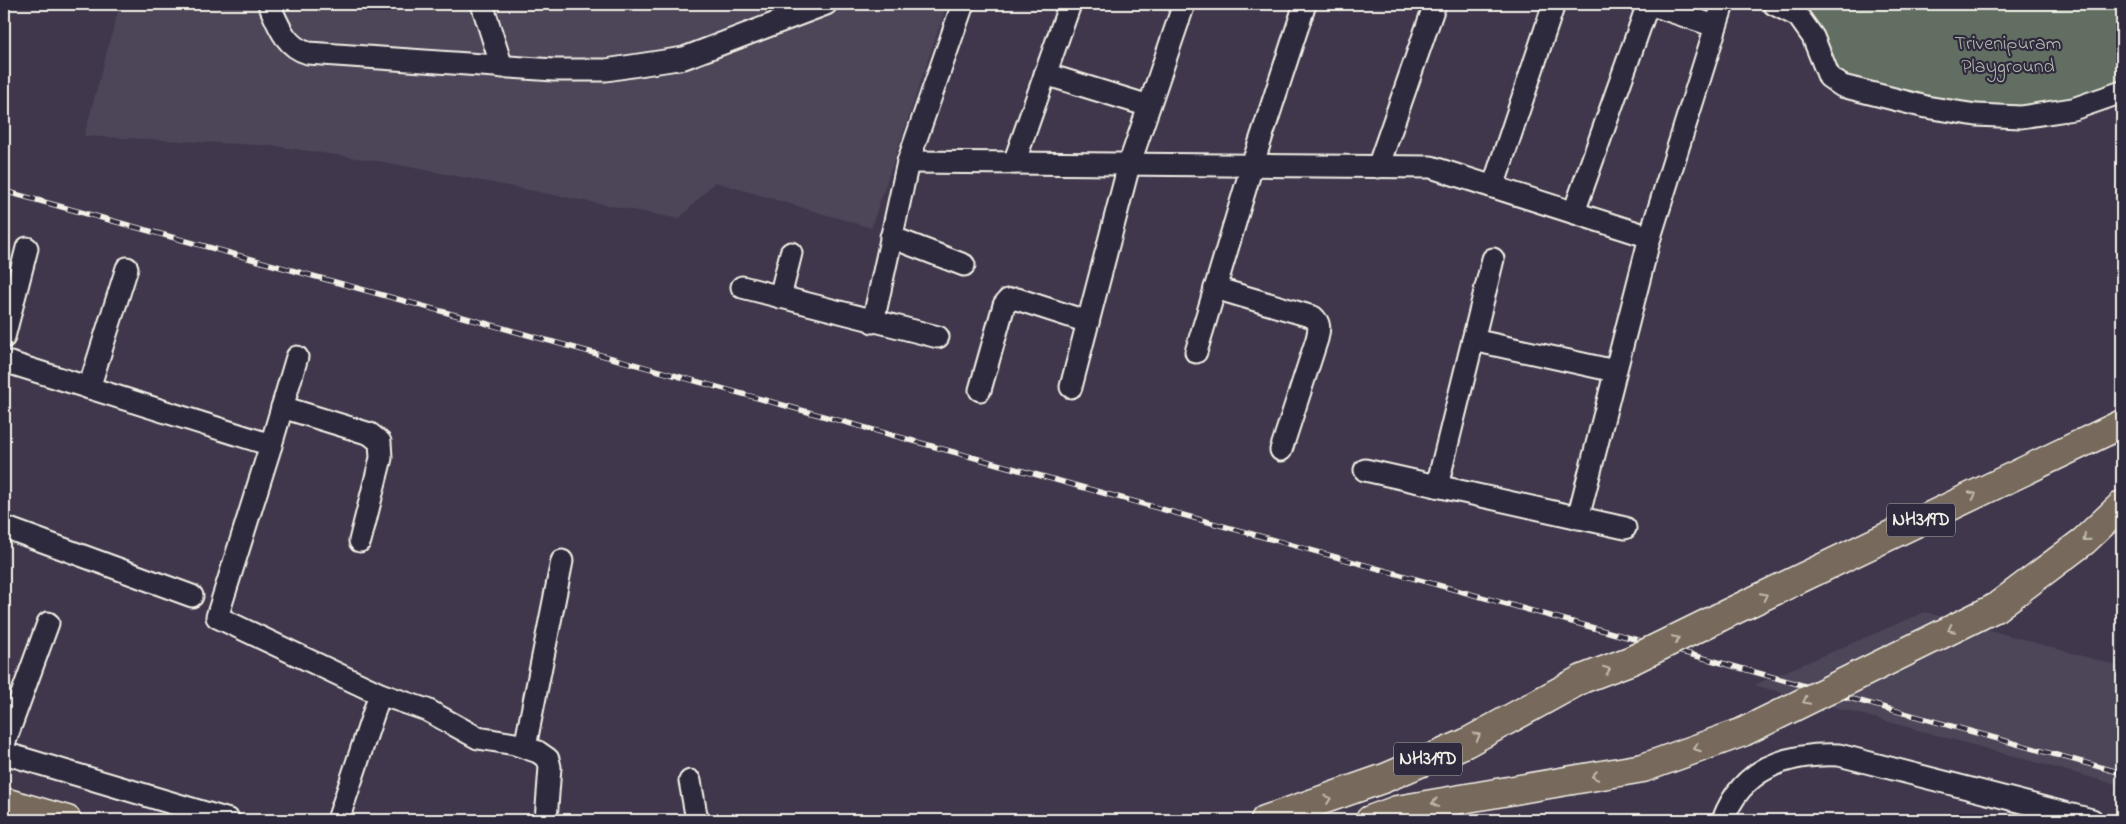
<svg xmlns="http://www.w3.org/2000/svg" width="2126" height="824" font-family="'Indie Flower',sans-serif">
<rect width="100%" height="100%" fill="#40374c"/>
<filter id="ink" filterUnits="userSpaceOnUse"><feTurbulence type="fractalNoise" baseFrequency=".02" numOctaves="2"/><feDisplacementMap in="SourceGraphic" scale="10" xChannelSelector="R" yChannelSelector="G"/><feConvolveMatrix kernelMatrix="1 2 1 2 8 2 1 2 1" color-interpolation-filters="sRGB"/></filter>
<g filter="url(#ink)">
<g fill="#4e4459">
<polygon points="120,4 947,4 871,228 715,182 679,219 383,162 275,146 84,136"/>
<polygon points="1925,612 2122,667 2122,786 1754,685"/>
</g>
<polygon fill="#626e62" stroke="#abb0a5" points="1803,4 2122,4 2122,83 2093,94 2013,109 1922,98 1851,80 1833,70 1803,6"/>
<g fill="none" stroke-linecap="round" stroke-linejoin="round">
<defs>
<g id="minor">
<path d="M269,4c9,20 16,43 39,49l246,17h52l78,-12 142,-54"/>
<polyline points="482,4 502,67"/>
<polyline points="1649,4 1715,26"/>
<polyline points="1774,4 1798,16 1813,37 1829,77 1842,86 1926,107 1976,115 2021,117 2073,109 2122,92"/>
<polyline points="1045,74 1149,106"/>
<polyline points="908,162 1431,167 1650,237 1723,4"/>
<polyline points="1014,163 1070,4"/>
<polyline points="1378,167 1435,4"/>
<polyline points="1493,187 1554,4"/>
<polyline points="1574,212 1648,4"/>
<polyline points="891,237 964,265"/>
<polyline points="742,287 938,337"/>
<path d="M1215,288l98,29c8,7 6,13 4,22l-36,111"/>
<polyline points="780,297 791,253"/>
<polyline points="873,322 908,162 963,4"/>
<polyline points="4,337 27,248"/>
<polyline points="1473,340 1615,371"/>
<polyline points="1196,352 1252,166 1305,4"/>
<polyline points="4,361 271,445 217,617 380,694 427,710 478,738 515,744 538,752 548,759 550,767 546,820"/>
<polyline points="1071,387 1129,165 1184,4"/>
<polyline points="89,388 127,268"/>
<polyline points="980,390 1004,305 1008,300 1017,299 1088,322"/>
<polyline points="282,407 370,434 380,442 381,458 360,541"/>
<polyline points="271,445 297,357"/>
<polyline points="1365,470 1625,528"/>
<polyline points="1437,486 1493,259"/>
<polyline points="1578,518 1650,237"/>
<polyline points="4,527 192,596"/>
<polyline points="4,744 48,623"/>
<polyline points="525,747 562,561"/>
<polyline points="4,753 229,820"/>
<polyline points="690,781 697,820"/>
<polyline points="338,820 380,694"/>
<path d="M1723,820c19,-52 64,-67 116,-65l253,65"/>
</g>
<g id="highway">
<polyline points="1995,608 2084,541 2122,505"/>
<polyline points="1720,617 2122,424"/>
<polyline points="4,802 67,820"/>
<polyline points="1265,820 1385,778 1466,743 1582,679 1632,660"/>
<polyline points="1370,820 1397,810 1643,768 1743,732"/>
</g>
</defs>
<use href="#minor" stroke="#f4f1e8" stroke-width="25"/>
<use href="#highway" stroke="#f4f1e8" stroke-width="31"/>
<use href="#minor" stroke="#2f2a3d" stroke-width="21"/>
<use href="#highway" stroke="#77695c" stroke-width="28"/>
<defs>
<polyline id="rail" points="4,191 2122,773"/>
</defs>
<use href="#rail" stroke="#f4f1e8" stroke-width="5.5"/>
<use href="#rail" stroke="#2f2a3d" stroke-width="4" stroke-dasharray="11" stroke-linecap="butt"/>
<defs>
<g id="highway-bridge">
<polyline points="1632,660 1720,617"/>
<polyline points="1743,732 1995,608"/>
</g>
</defs>
<use href="#highway-bridge" stroke="#f4f1e8" stroke-width="31" stroke-linecap="butt"/>
<use href="#highway-bridge" stroke="#77695c" stroke-width="28"/>
</g>
<defs><path id="oneway-chevron" d="M-2-3.5L2.5 0L-2 3.5" fill="none" stroke-width="1.6" stroke-linecap="round" stroke-linejoin="round" transform="scale(1.25)"/></defs>
<g stroke="#c2bbb0">
<use href="#oneway-chevron" transform="translate(1973 495) rotate(-26)"/>
<use href="#oneway-chevron" transform="translate(2086 538) rotate(139)"/>
<use href="#oneway-chevron" transform="translate(1764 596) rotate(-26)"/>
<use href="#oneway-chevron" transform="translate(1951 629) rotate(154)"/>
<use href="#oneway-chevron" transform="translate(1676 639) rotate(-26)"/>
<use href="#oneway-chevron" transform="translate(1607 670) rotate(-21)"/>
<use href="#oneway-chevron" transform="translate(1806 701) rotate(154)"/>
<use href="#oneway-chevron" transform="translate(1477 736) rotate(-29)"/>
<use href="#oneway-chevron" transform="translate(1697 748) rotate(160)"/>
<use href="#oneway-chevron" transform="translate(1595 776) rotate(170)"/>
<use href="#oneway-chevron" transform="translate(1328 799) rotate(-20)"/>
<use href="#oneway-chevron" transform="translate(1435 803) rotate(170)"/>
</g>
</g>
<g text-anchor="middle" dominant-baseline="central" stroke-width="4.5" stroke-linejoin="round" paint-order="stroke">
<g fill="#2f2a3d" stroke="#b9b5b5" stroke-width="1">
<rect x="1887" y="503.5" width="68" height="33" rx="4"/>
<rect x="1394" y="742.5" width="68" height="33" rx="4"/>
</g>
<g font-size="19" font-weight="bold" fill="#f4f1e8">
<text x="1921" y="520">NH319D</text>
<text x="1428" y="759">NH319D</text>
</g>
<g font-size="20" fill="#b2b6ac" stroke="#2f2a3d">
<text x="2008" y="44">Trivenipuram<tspan x="2008" dy="23">Playground</tspan></text>
</g>
</g>
<rect width="2126" height="824" fill="none" stroke="#2f2a3d" stroke-width="20"/>
<rect x="10" y="10" width="2106" height="804" fill="none" stroke="#f4f1e8" stroke-width="2" filter="url(#ink)"/>
</svg>
